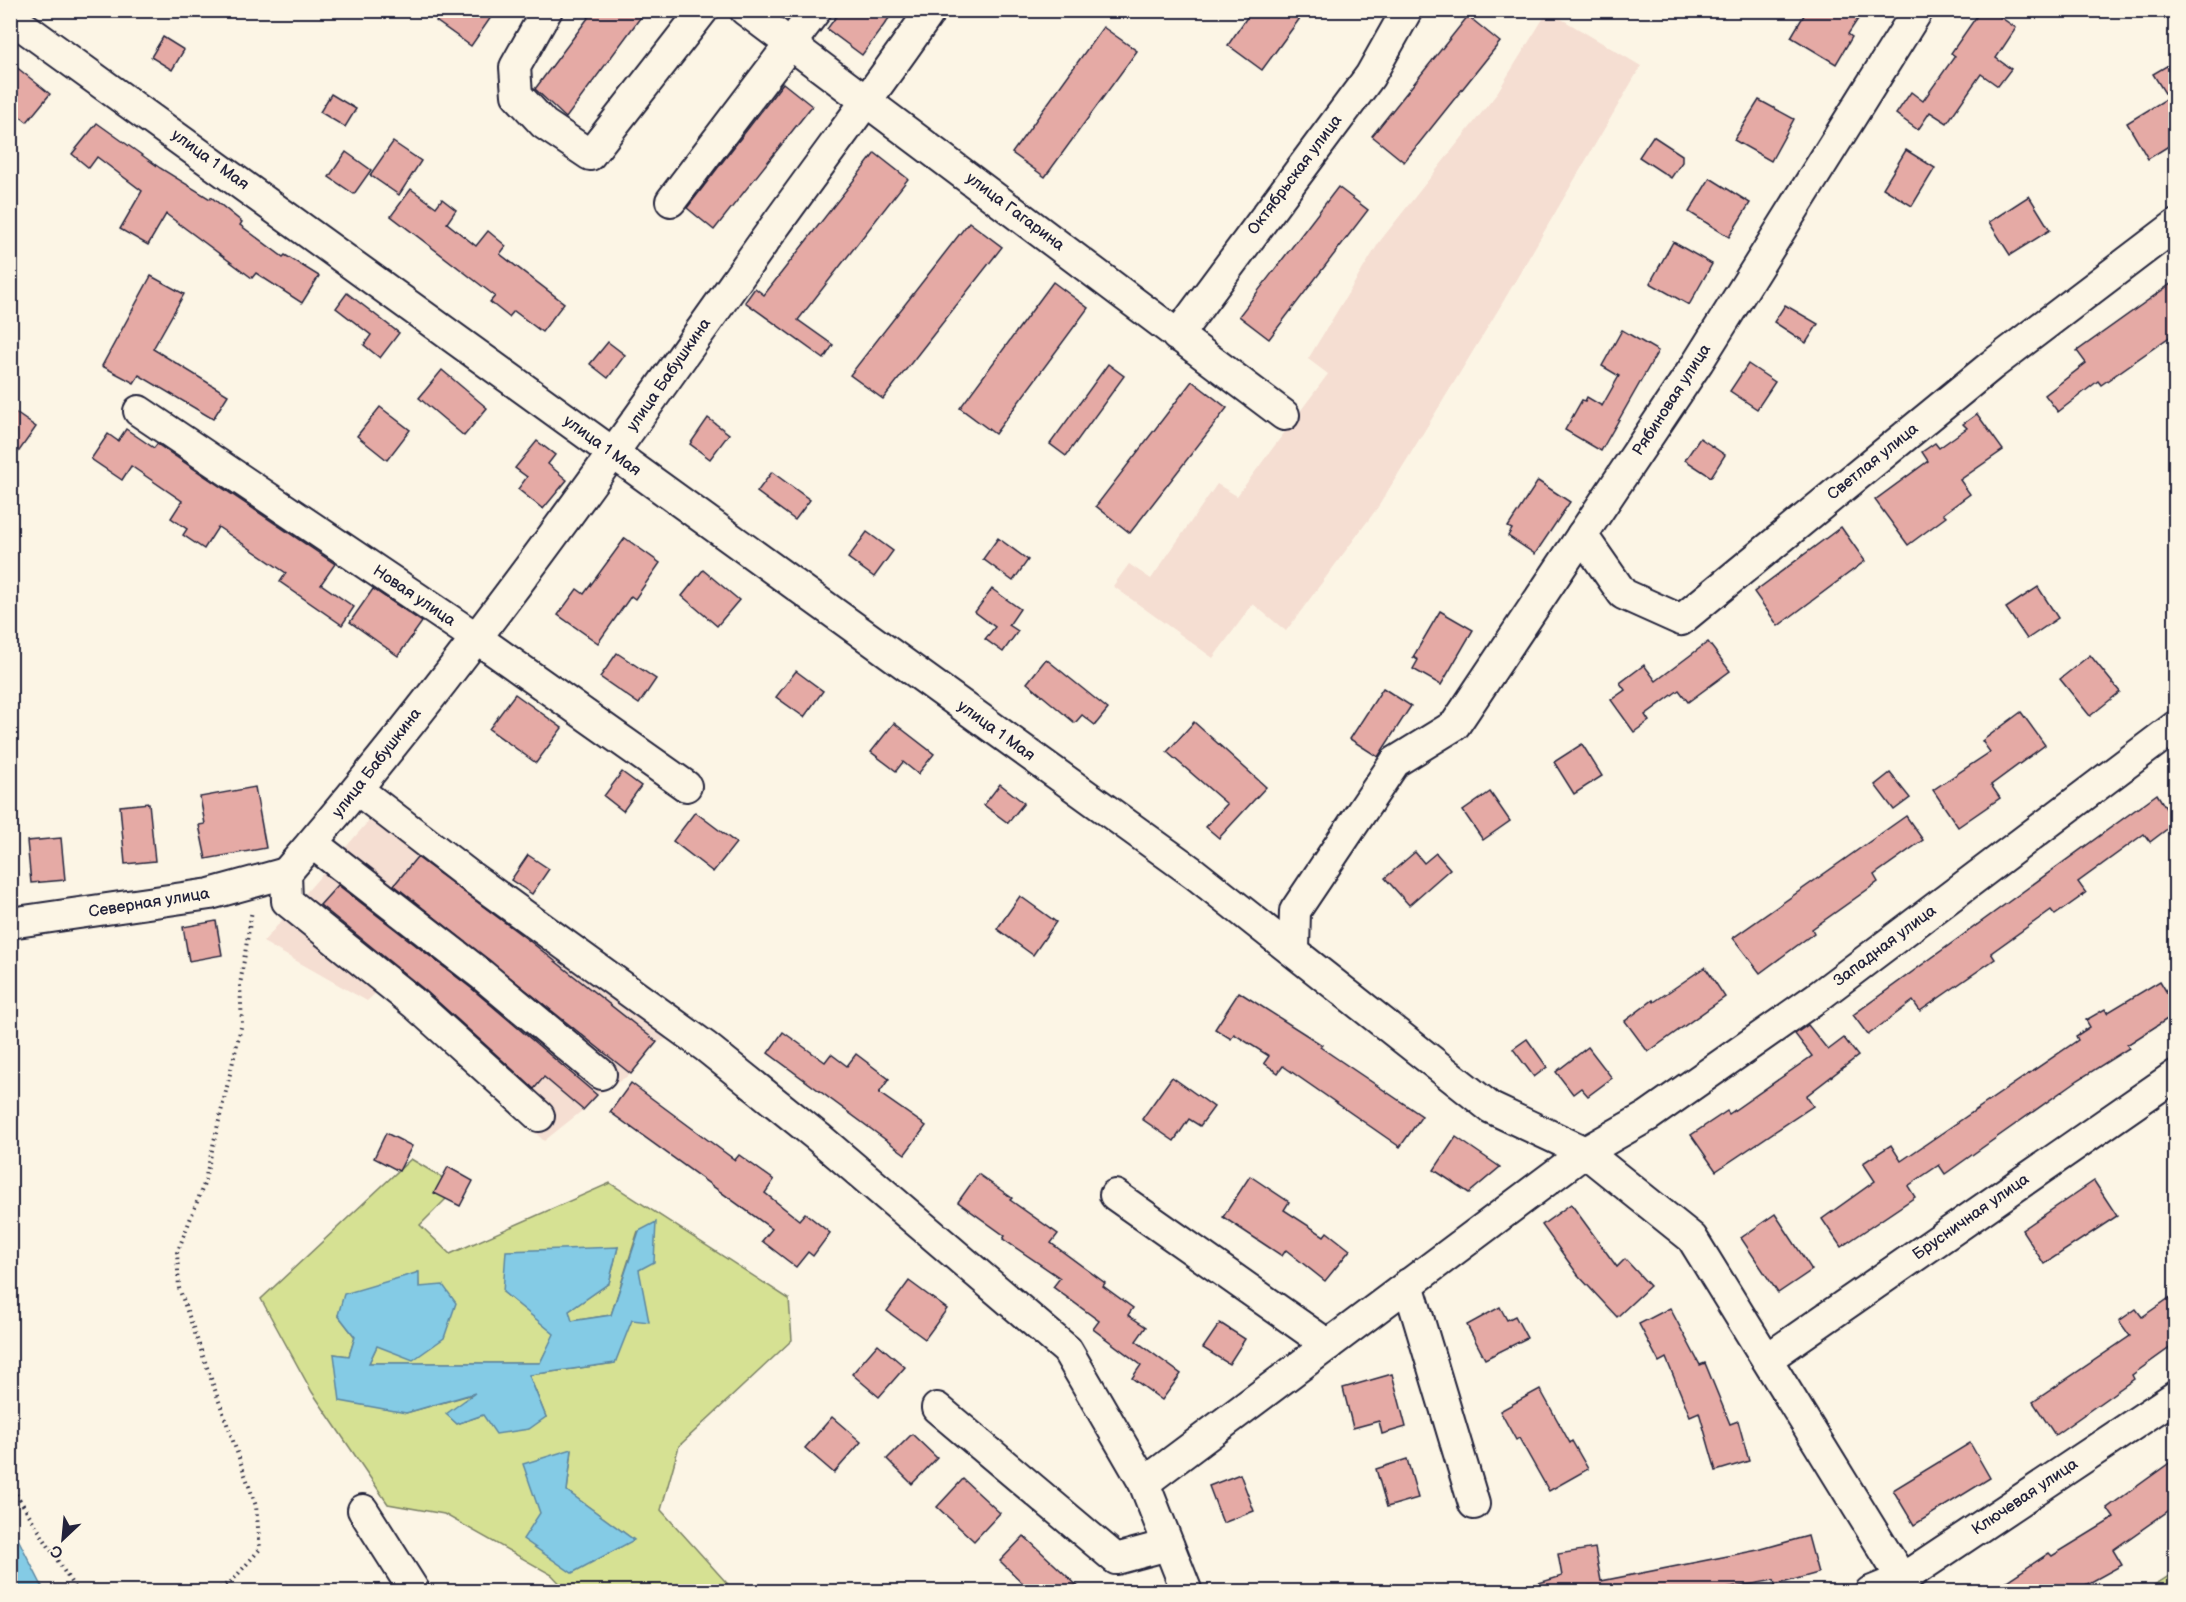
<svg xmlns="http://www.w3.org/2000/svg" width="2186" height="1602" font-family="'Balsamiq Sans',sans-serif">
<rect width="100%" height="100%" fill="#fcf5e5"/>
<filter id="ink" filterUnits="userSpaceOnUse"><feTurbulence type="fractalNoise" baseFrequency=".0167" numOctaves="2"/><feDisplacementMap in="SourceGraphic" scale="12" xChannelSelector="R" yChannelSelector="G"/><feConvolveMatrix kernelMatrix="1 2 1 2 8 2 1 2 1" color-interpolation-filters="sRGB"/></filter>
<g filter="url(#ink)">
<g fill="#f5ded2">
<polygon points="1548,11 1641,66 1500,307 1378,507 1286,631 1253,604 1213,658 1113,586 1129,564 1151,579 1217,484 1237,496 1328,374 1308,359 1380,241 1495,96"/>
<polygon points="373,816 667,1039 657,1042 631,1074 597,1095 583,1110 544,1141 464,1065 378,991 367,1001 263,942"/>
</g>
<g fill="#d6e193" stroke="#7c8267" stroke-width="1.5" fill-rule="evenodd">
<path d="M411,1159l47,28 -38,38 30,29 160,-71 179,116 3,41 -113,106 -18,64 73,81h-167l-15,-16 -108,-61 -56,-10 -76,-112 -51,-93zM638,1231l1,39 -24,93 -86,12 17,42 -63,-2 -26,9 -10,-10 30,-21 -71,20 -71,-59 14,2 6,-19 -17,-22 80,-43 1,15 -42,59 -8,17h171l15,-29 -52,-42 115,-45 -9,36 -40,28 2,10 40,-6zM572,1450l-5,41 67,49 -94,-27z"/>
<polygon points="2175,1572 2175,1591 2145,1591"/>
</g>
<g fill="#84cbe5" stroke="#5d87a1" stroke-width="1.5">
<polygon points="656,1222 654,1262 639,1270 649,1322 632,1320 615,1363 529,1375 546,1417 529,1429 496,1434 483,1415 457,1424 446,1414 475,1393 406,1413 340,1401 334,1354 349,1356 355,1337 338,1315 344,1294 419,1272 419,1287 443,1285 456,1303 444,1338 413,1360 377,1346 369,1363 540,1363 554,1334 503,1292 506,1251 618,1247 609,1283 569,1311 572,1321 611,1315 639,1231"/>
<polygon points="572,1449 567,1491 634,1540 572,1573 523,1539 540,1513 523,1464"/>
<polygon points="11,1525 43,1588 44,1591 11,1591"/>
</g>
<g fill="#e5aaa5" stroke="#22223b" stroke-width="1.5">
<polygon points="443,10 496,10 471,46 436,21"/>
<polygon points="594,10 646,10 566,118 535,89"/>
<polygon points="841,10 895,10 862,55 827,29"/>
<polygon points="1252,10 1306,10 1262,70 1228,45"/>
<polygon points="1807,10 1864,10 1848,34 1852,37 1836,64 1791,37"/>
<polygon points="1981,10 1990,10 2016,28 1996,58 2011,69 1998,86 1981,74 1947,123 1930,112 1918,130 1896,114 1911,92 1923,101 1955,56 1951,53"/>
<polygon points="1468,16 1500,42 1404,162 1372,136"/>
<polygon points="1103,27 1137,51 1045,177 1012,153"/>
<polygon points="163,37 184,50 172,70 151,57"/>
<polygon points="10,62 50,94 27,122 10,109"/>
<polygon points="2170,64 2175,73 2175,142 2148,159 2127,123 2168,98 2153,74"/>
<polygon points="783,83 812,106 714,230 687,208"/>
<polygon points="331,94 356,109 345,127 320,112"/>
<polygon points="1759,100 1794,119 1771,161 1734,140"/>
<polygon points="97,123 160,168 210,199 211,197 242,222 240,225 283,257 285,255 319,276 302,303 256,273 252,278 166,214 148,245 120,229 142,191 97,157 89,168 72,154"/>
<polygon points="1653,136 1682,155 1682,162 1671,178 1639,157"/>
<polygon points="393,142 421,161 399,195 370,175"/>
<polygon points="1906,150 1935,168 1912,206 1883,188"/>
<polygon points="346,152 371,170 354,194 329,177"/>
<polygon points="875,153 908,179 798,320 833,345 824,359 745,302 755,288 764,295"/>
<polygon points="1710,178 1750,203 1729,237 1689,212"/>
<polygon points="1338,187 1368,210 1269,339 1239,316"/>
<polygon points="411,189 436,207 442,199 456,210 447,223 476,246 488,231 506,246 500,254 564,303 542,332 514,311 509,317 490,302 495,296 391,216"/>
<polygon points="2029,196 2050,230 2010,255 1989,222"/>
<polygon points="969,222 1002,247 883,399 850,375"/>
<polygon points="1673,242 1712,264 1689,305 1650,283"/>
<polygon points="151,276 184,294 153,349 228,395 213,419 139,375 134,383 102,366"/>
<polygon points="2175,281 2175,333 2101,385 2098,381 2058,412 2045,395 2086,363 2077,351"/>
<polygon points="1053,282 1088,308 995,434 960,408"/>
<polygon points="347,293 399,333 380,358 364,345 371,335 336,308"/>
<polygon points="1785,305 1818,324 1806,343 1774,322"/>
<polygon points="1622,330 1658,351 1601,451 1565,430 1582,400 1585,401 1587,397 1602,406 1619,376 1602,366"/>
<polygon points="608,342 625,355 608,378 590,364"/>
<polygon points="1108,364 1124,376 1066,456 1050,444"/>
<polygon points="1748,364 1775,382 1757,409 1730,391"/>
<polygon points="442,370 487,408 464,436 419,398"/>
<polygon points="1192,381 1227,408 1130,533 1096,506"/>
<polygon points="380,407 410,430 387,460 357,436"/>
<polygon points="10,409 36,427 10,464"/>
<polygon points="1977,414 2003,450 1960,480 1970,494 1943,514 1946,517 1908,545 1875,500 1928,461 1922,452 1935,443 1939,448 1967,428 1963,424"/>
<polygon points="708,418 729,434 710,459 690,444"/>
<polygon points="126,429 154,448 157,444 335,564 321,584 354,607 342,625 280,582 286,573 218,527 204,549 183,535 187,529 171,518 182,501 131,466 122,480 91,459 108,434 118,441"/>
<polygon points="1700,438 1725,455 1711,477 1685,460"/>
<polygon points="537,441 555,455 548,464 567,480 543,509 518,489 527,477 515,468"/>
<polygon points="772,472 810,500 795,520 757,492"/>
<polygon points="1538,481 1570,502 1535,554 1508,536 1512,529 1508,527"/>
<polygon points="1841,527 1865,561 1778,626 1754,592"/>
<polygon points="867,532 893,551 874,577 848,558"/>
<polygon points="625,538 660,563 635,599 631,596 598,643 558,615 577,589 584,594"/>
<polygon points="998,538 1028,560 1013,581 983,559"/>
<polygon points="703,570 739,600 717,626 682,596"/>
<polygon points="2038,587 2058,618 2027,639 2006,608"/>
<polygon points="373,589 422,622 398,656 350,622"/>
<polygon points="992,589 1020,609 1009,625 1018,631 1003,652 985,639 995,627 975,612"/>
<polygon points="1440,611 1473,630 1441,685 1413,669 1418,660 1413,657"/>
<polygon points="1708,642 1730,671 1688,702 1679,690 1645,715 1649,721 1634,732 1611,700 1625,690 1620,683 1644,665 1656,681"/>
<polygon points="617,653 656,679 639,704 600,677"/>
<polygon points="2090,655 2120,692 2090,716 2060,679"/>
<polygon points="1046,659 1108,709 1095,725 1082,715 1075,723 1027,683"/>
<polygon points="796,671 823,691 804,717 776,697"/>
<polygon points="1383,688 1411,706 1378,757 1350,739"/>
<polygon points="515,694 562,728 536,763 489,729"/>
<polygon points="2021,712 2045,745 1991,785 2000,798 1958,827 1933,790 1990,752 1982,741"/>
<polygon points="1194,722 1266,787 1219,838 1206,827 1227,804 1167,752"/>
<polygon points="894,723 934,754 918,774 903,762 896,771 871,752"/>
<polygon points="1582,744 1602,776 1574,794 1554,762"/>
<polygon points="622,772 641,786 623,811 604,796"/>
<polygon points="1890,773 1910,798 1894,810 1875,785"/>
<polygon points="1000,784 1024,803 1008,823 984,805"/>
<polygon points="255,787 266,848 206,859 199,825 205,824 200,797"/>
<polygon points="1490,792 1510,821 1483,840 1463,811"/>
<polygon points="2157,794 2175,823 2150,842 2144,834 2078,882 2086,893 2055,915 2051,910 1991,953 1995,959 1920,1011 1913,1001 1868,1035 1853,1015"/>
<polygon points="149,803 155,861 125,864 120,806"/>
<polygon points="695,812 736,843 713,872 673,841"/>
<polygon points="1906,816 1923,840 1874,875 1878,882 1812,929 1814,933 1760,973 1733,938"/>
<polygon points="61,838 65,880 31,883 27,841"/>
<polygon points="1415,852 1424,863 1436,853 1450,869 1409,905 1385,878"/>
<polygon points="528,855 549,869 532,894 511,880"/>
<polygon points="417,857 531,942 657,1042 631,1074 394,885"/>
<polygon points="338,885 471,988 597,1095 583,1110 544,1077 534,1089 426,991 320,905"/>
<polygon points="1020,896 1056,922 1033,955 997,929"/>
<polygon points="216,921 222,955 189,961 183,927"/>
<polygon points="1705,967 1725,997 1648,1052 1625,1021 1653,1000 1654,1002"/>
<polygon points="2160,981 2175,1006 2175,1014 2127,1045 2129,1048 2078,1080 1945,1174 1939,1165 1908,1186 1915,1197 1841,1247 1822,1219 1875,1181 1863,1163 1891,1145 1901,1161 2078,1040 2076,1036 2090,1027 2086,1020 2105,1009 2107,1013"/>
<polygon points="1239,992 1322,1045 1320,1047 1422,1116 1400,1147 1283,1066 1278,1073 1264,1063 1269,1056 1234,1034 1231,1039 1215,1029"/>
<polygon points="1808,1025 1828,1050 1844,1038 1858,1056 1806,1096 1813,1106 1716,1171 1691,1135 1727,1111 1729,1114 1812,1056 1795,1034"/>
<polygon points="783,1032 825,1062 831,1054 847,1066 856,1054 889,1079 879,1093 926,1126 905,1154 768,1053"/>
<polygon points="1527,1039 1547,1067 1534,1077 1513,1049"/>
<polygon points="1588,1047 1612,1078 1588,1096 1581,1088 1573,1094 1556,1072"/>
<polygon points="1172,1077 1214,1107 1200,1126 1189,1119 1174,1141 1142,1119"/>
<polygon points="631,1083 735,1160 739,1155 774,1180 765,1193 799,1220 805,1213 830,1233 813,1256 808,1252 796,1267 762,1241 772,1229 610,1112"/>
<polygon points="386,1133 412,1146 399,1171 374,1158"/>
<polygon points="1456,1137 1500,1167 1469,1193 1434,1170"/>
<polygon points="448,1167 473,1181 460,1206 434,1193"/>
<polygon points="978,1174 1012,1198 1010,1200 1058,1234 1051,1243 1105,1283 1103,1286 1133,1308 1128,1315 1146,1327 1136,1341 1181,1374 1162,1400 1132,1378 1141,1365 1093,1329 1099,1321 1053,1287 1060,1278 1003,1239 1005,1236 958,1202"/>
<polygon points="1250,1176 1289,1202 1284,1210 1324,1236 1327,1232 1350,1250 1325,1281 1286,1250 1282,1256 1223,1217"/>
<polygon points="2094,1181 2117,1216 2044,1264 2022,1230"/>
<polygon points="1571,1204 1617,1267 1625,1259 1650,1286 1617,1317 1578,1275 1542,1225"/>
<polygon points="1775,1214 1812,1270 1778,1293 1741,1238"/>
<polygon points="909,1281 947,1309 925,1339 887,1311"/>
<polygon points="2175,1294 2175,1344 2132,1375 2134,1379 2055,1435 2033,1402 2130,1336 2119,1321 2136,1309 2142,1317"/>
<polygon points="1500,1307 1507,1320 1515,1316 1527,1338 1485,1359 1467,1325"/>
<polygon points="1670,1308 1700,1365 1705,1363 1730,1424 1738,1421 1749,1461 1716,1471 1699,1412 1690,1416 1666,1358 1659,1362 1639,1324"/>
<polygon points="1220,1323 1245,1339 1229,1364 1203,1348"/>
<polygon points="878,1344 905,1367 879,1397 852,1374"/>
<polygon points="1392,1374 1406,1427 1382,1434 1379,1421 1353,1428 1343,1388"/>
<polygon points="1540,1389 1570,1443 1572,1441 1588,1469 1549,1491 1519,1438 1516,1440 1500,1411"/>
<polygon points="832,1417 861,1442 834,1473 805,1448"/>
<polygon points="912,1434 937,1458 912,1484 887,1459"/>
<polygon points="1970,1443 1990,1478 1914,1525 1893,1490"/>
<polygon points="1407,1459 1418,1498 1387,1507 1376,1469"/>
<polygon points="2175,1459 2175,1506 2113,1550 2122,1565 2073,1592 1990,1592 2049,1553 2052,1556 2114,1518 2107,1508"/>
<polygon points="1240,1474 1254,1511 1223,1523 1209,1486"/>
<polygon points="963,1479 1000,1513 974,1541 937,1507"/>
<polygon points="1024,1536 1084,1592 1032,1592 1000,1561"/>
<polygon points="1808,1536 1818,1573 1775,1585 1774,1580 1709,1592 1592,1592 1591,1586 1561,1592 1530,1592 1529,1586 1562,1576 1558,1554 1595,1548 1601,1581 1758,1550"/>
</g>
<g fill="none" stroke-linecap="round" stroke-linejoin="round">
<defs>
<g id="minor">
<polyline points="547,10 515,67 517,95 544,124 590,155 703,10"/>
<polyline points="745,10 1284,415"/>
<polyline points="10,17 1195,874 1491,1108 1585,1152 1692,1238 1902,1579"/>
<polyline points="671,201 816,10"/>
<polyline points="1177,336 1370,76 1407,10"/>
<polyline points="139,411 475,637 686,786"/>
<polyline points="1582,535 1623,594 1681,620 1992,365 2176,225"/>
<polyline points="358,790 467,874 706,1047 818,1137 1067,1350 1144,1483 1187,1592"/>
<polyline points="312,843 482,975 601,1074"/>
<path d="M286,873c164,-189 310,-395 455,-599 62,-89 128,-174 190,-264"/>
<polyline points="286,873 287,901 415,1004 539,1116"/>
<polyline points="10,923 210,894 286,873"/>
<polyline points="1294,950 1295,911 1395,762 1455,725 1698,362 1918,10"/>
<polyline points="1115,1195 1328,1345"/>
<polyline points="1408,1284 1474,1504"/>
<polyline points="1767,1359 2176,1075"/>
<polyline points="937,1408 1116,1559 1168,1545"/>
<polyline points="1144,1483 1585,1152 1648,1116 1819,996 2176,726"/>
<polyline points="363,1510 415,1592"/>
<polyline points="1870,1592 1902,1579 2176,1396"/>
</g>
</defs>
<use href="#minor" stroke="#22223b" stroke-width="34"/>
<g stroke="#22223b" stroke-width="4" stroke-dasharray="1.5 4.5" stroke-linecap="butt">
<polyline points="10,1484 77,1592"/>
<polyline points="215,1592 232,1581 260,1549 256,1506 179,1288 177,1253 204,1184 242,1023 240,985 252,910"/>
</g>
<use href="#minor" stroke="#fcf5e5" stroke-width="30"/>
</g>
</g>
<g text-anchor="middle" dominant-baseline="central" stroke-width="4.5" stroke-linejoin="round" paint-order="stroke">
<g font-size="16" fill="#22223b" stroke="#fcf5e5">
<text transform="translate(210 160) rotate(36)">улица 1 Мая</text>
<text transform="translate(1295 175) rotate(-53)">Октябрьская улица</text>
<text transform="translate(1015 212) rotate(37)">улица Гагарина</text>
<text transform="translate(669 375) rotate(-55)">улица Бабушкина</text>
<text transform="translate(1672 400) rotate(-57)">Рябиновая улица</text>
<text transform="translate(602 446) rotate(36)">улица 1 Мая</text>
<text transform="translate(1873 462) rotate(-39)">Светлая улица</text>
<text transform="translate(414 596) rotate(34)">Новая улица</text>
<text transform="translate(996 731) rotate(36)">улица 1 Мая</text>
<text transform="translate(377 763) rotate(-52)">улица Бабушкина</text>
<text transform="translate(149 903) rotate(-9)">Северная улица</text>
<text transform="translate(1885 946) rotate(-37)">Западная улица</text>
<text transform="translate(1971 1217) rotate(-35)">Брусничная улица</text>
<text transform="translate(2025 1497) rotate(-34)">Ключевая улица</text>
</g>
</g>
<rect width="2186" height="1602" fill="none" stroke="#fcf5e5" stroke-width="36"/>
<rect x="18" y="18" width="2150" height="1566" fill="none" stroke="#22223b" stroke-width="2" filter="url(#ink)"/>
<g transform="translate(63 1539) rotate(206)" stroke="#fcf5e5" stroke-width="4.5" paint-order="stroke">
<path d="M0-4.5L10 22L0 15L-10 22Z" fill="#22223b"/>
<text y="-9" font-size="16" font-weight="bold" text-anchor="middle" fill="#22223b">С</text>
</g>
</svg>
